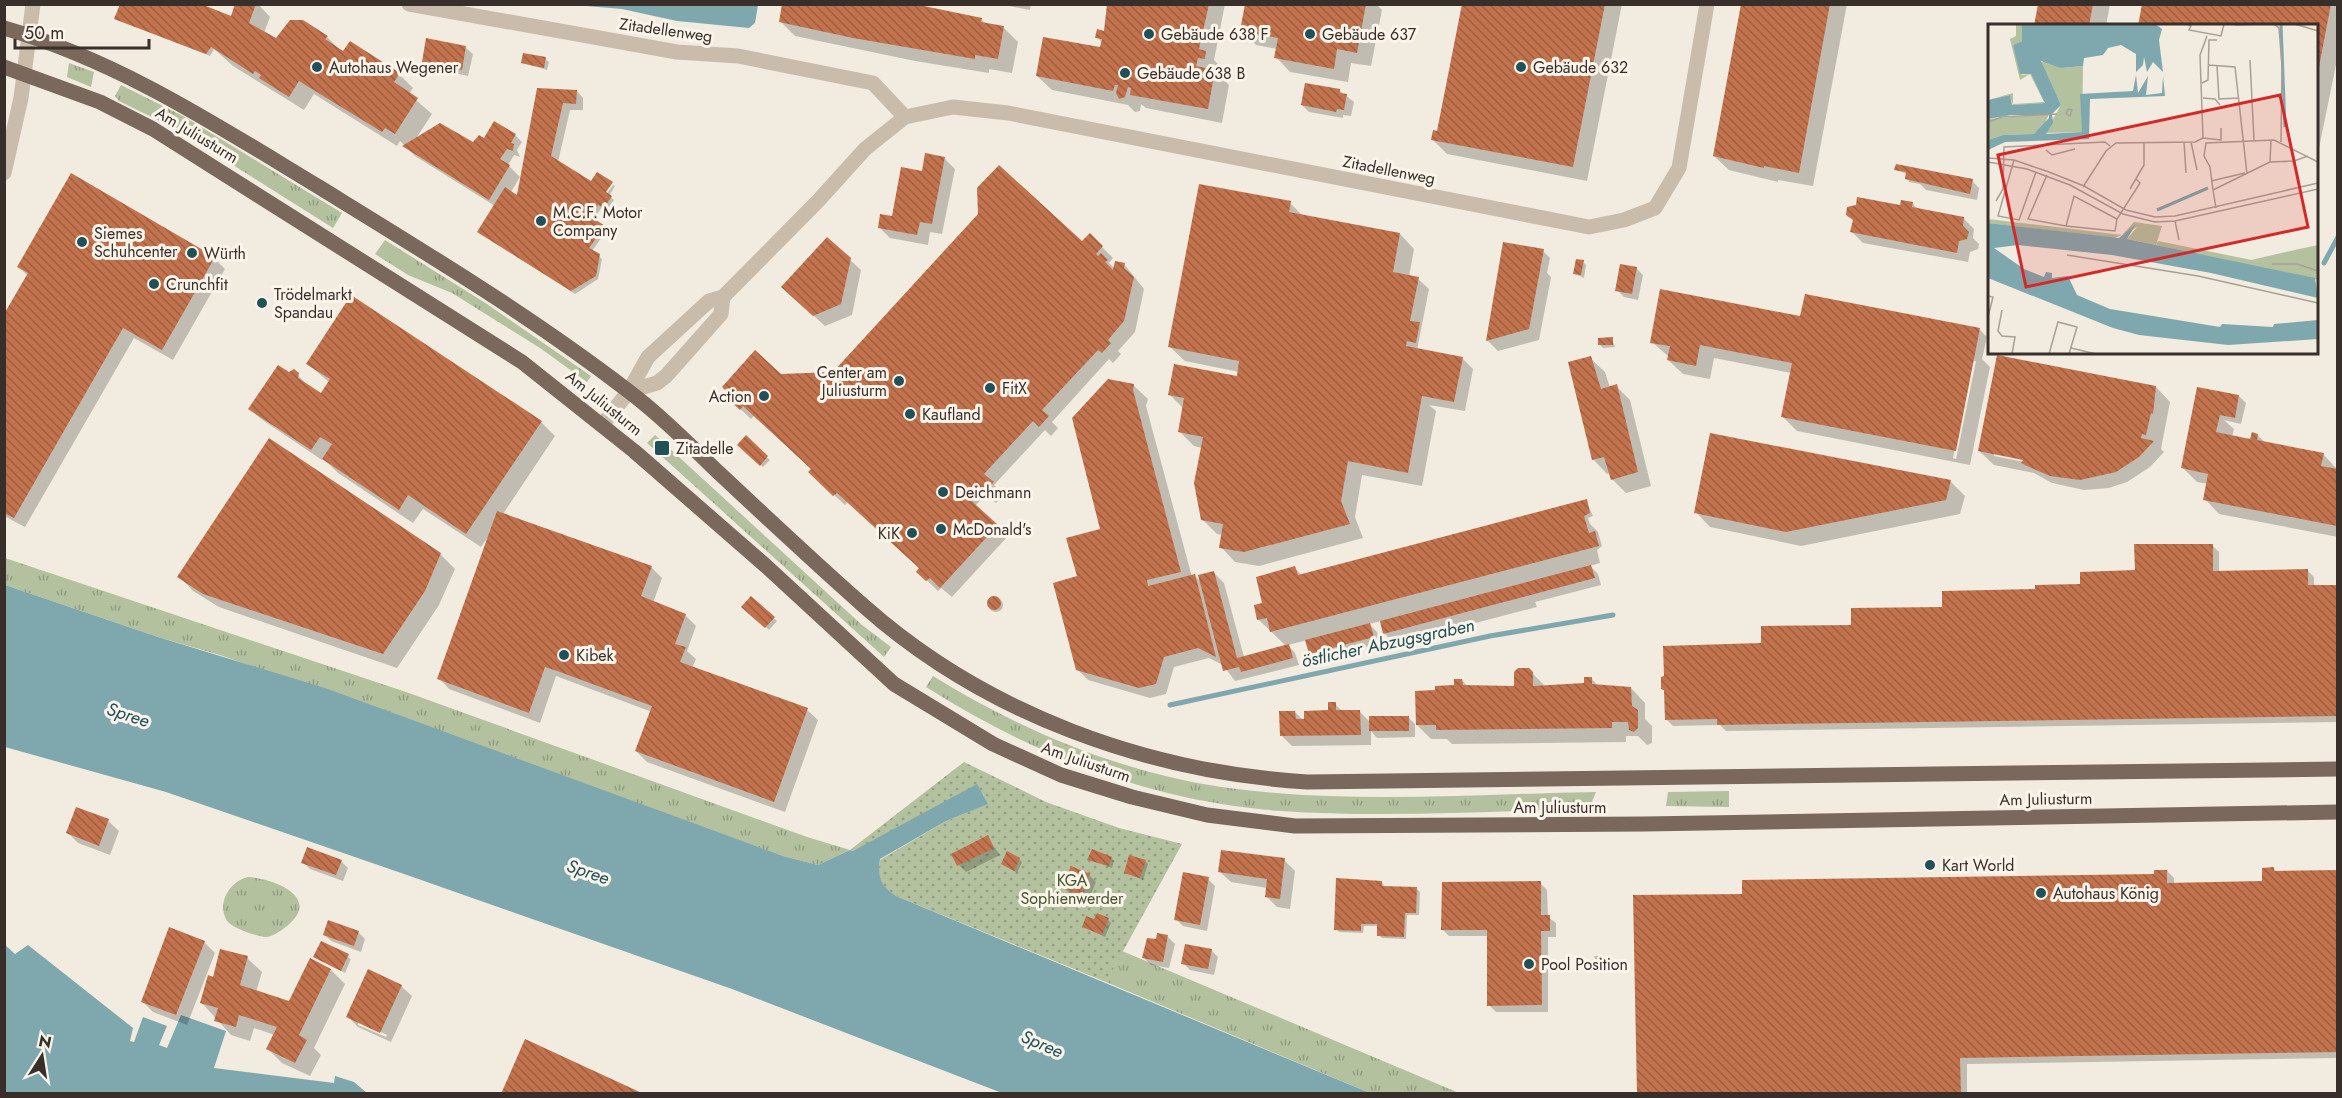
<svg xmlns="http://www.w3.org/2000/svg" width="2342" height="1098" font-family="Jost,sans-serif">
<defs>
<pattern id="grass-tufts" width="24" height="20" patternUnits="userSpaceOnUse" patternTransform="scale(1.5)"><rect width="24" height="20" fill="#b3c19f"/><path d="M3 7l-1-3M5 7V3M7 7l1-3M15 17l-1-3M17 17v-4M19 17l1-3" fill="none" stroke="#939d82"/></pattern>
<pattern id="park-dots" width="8" height="8" patternUnits="userSpaceOnUse" patternTransform="scale(1.5)"><rect width="8" height="8" fill="#b3c19f"/><path d="M2 2h.1M6 6h.1" fill="none" stroke="#939d82" stroke-width="1.8" stroke-linecap="round"/></pattern>
<pattern id="building-back-hatch" width="6" height="6" patternUnits="userSpaceOnUse" patternTransform="scale(1.5)"><rect width="6" height="6" fill="#c2734d"/><path d="M-1 5l2 2M0 0l6 6M5-1l2 2" fill="none" stroke="#9f5f40"/></pattern>
</defs>
<rect width="100%" height="100%" fill="#f2ebdf"/>
<g fill="url(#grass-tufts)">
<polygon points="69,63 94,72 91,87 67,77"/>
<polygon points="121,85 183,116 342,213 333,228 176,129 119,101 115,96"/>
<polygon points="385,240 487,304 591,376 587,382 540,348 452,293 408,275 375,254"/>
<polygon points="655,435 862,625 891,647 884,657 647,443"/>
<polygon points="5,558 406,692 807,837 850,850 818,865 783,856 223,656 158,637 5,585"/>
<path d="M933,676c92,57 196,100 304,113 119,15 240,5 359,3l-7,17c-102,2 -206,9 -308,2 -128,-9 -248,-56 -355,-124z"/>
<polygon points="1729,791 1729,807 1666,806 1668,792"/>
<path d="M248,877c29,2 77,22 35,52 -4,3 -10,7 -16,8 -9,0 -37,-9 -41,-18 -9,-18 5,-38 22,-42z"/>
<polygon points="1122,951 1459,1093 1370,1093 1106,982"/>
</g>
<path fill="url(#park-dots)" d="M964,762l82,40 73,26 63,16 -76,138 -210,-86c-16,-10 -19,-19 -16,-36l66,-39 41,-17 -4,-10 -130,57 -3,-1z"/>
<g fill="#7ea8ae">
<polygon points="574,5 758,5 755,23 749,28 677,21 622,9"/>
<path d="M5,585l153,52 167,51 458,168 35,9 32,-15 3,1 124,-67 11,20 -42,17 -66,38c-3,18 1,27 16,37l474,197h-368l-270,-104 -325,-114 -241,-83 -161,-45z"/>
<polygon points="4,944 15,954 28,945 133,1028 130,1041 134,1042 143,1017 167,1026 159,1045 167,1048 181,1015 226,1031 214,1068 334,1083 335,1076 354,1082 367,1093 5,1093"/>
</g>
<g fill="#0003" fill-rule="evenodd">
<polygon points="237,4 258,4 270,17 264,33 276,40 327,37 341,51 399,74 413,88 409,94 432,114 415,140 479,148 484,140 515,135 522,142 517,150 520,157 514,155 508,165 520,177 511,192 518,197 538,90 577,91 583,98 583,110 570,110 558,162 603,199 613,185 615,186 609,196 614,200 607,210 602,207 593,220 607,230 592,251 602,259 598,279 575,294 482,234 495,206 415,156 400,141 397,146 314,94 304,110 233,66 214,49 210,56 116,19 232,18"/>
<polygon points="999,4 1031,4 1030,10"/>
<polygon points="1110,4 1225,4 1214,60 1220,66 1219,72 1216,72 1229,85 1222,123 1146,108 1141,104 1140,111 1135,112 1128,105 1052,90 1037,76 1102,49 1103,43 1097,37 1105,32"/>
<polygon points="1247,4 1376,4 1382,10 1371,66 1351,63 1348,82 1290,72 1276,57 1277,49 1256,45 1242,30"/>
<polygon points="1463,4 1622,4 1587,181 1447,154 1433,140 1439,132"/>
<polygon points="1742,4 1847,4 1813,186 1778,180 1778,182 1729,170 1714,156"/>
<polygon points="2039,4 2110,4 2106,26 2035,26"/>
<polygon points="2144,4 2338,4 2338,55 2316,163 2316,26"/>
<polygon points="981,19 987,25 1004,28 1018,42 1012,73 989,69 989,73 915,61 795,36 780,21"/>
<polygon points="466,48 473,54 468,76 430,68 423,61"/>
<polygon points="545,59 549,62 547,70 522,63"/>
<polygon points="1340,91 1354,102 1351,116 1343,115 1343,118 1309,112 1302,105"/>
<polygon points="944,158 955,169 942,234 930,232 928,245 890,238 879,227 893,218 923,172"/>
<polygon points="1896,170 1972,181 1979,188 1977,200 1926,190 1920,184 1909,182 1907,174"/>
<polygon points="1290,203 1303,216 1400,234 1414,249 1409,277 1418,279 1429,289 1417,350 1462,358 1473,369 1465,411 1429,405 1436,411 1422,486 1362,475 1355,517 1363,538 1259,566 1235,562 1221,547 1223,535 1217,534 1203,520 1202,448 1194,446 1180,432 1184,409 1169,394 1238,378 1239,372 1185,361 1170,347"/>
<polygon points="1913,204 1919,210 1964,219 1974,229 1973,238 1979,244 1978,249 1970,252 1968,262 1863,243 1852,232 1901,207"/>
<polygon points="1090,235 1113,258 1109,263 1115,269 1124,264 1144,289 1135,332 1118,351 1121,354 1113,363 1109,359 1052,422 1058,428 1051,436 1045,430 994,485 1004,494 996,503 986,494 975,506 1008,536 952,597 941,588 938,591 918,572 920,569 848,502 845,505 821,483 813,470 754,416 751,419 731,400 781,376 834,373 1083,244"/>
<polygon points="1543,251 1550,258 1547,273 1551,277 1539,340 1498,351 1487,340"/>
<polygon points="214,258 225,269 173,360 134,338 25,527 4,516 4,317 28,276 19,267"/>
<polygon points="849,259 861,270 852,315 825,326 794,298"/>
<polygon points="1583,262 1586,265 1584,278 1575,274"/>
<polygon points="1636,268 1643,275 1638,300 1624,297 1617,290"/>
<path d="M1806,295l174,35 7,7 -5,22 8,8 -20,98 -173,-34 -14,-14 8,-44 -77,-15 -4,21 -27,-5 -15,-14 1,-3 -17,-15 153,-23zM1972,361h4l-20,98 -3,-1z"/>
<polygon points="1612,339 1615,347 1603,348 1600,345"/>
<polygon points="1590,358 1605,372 1610,388 1616,386 1630,400 1651,486 1626,493 1612,479 1610,473 1607,474 1593,459"/>
<polygon points="308,364 541,422 555,436 503,514 651,567 662,578 653,603 685,615 696,626 687,651 696,659 692,668 807,710 818,720 785,812 647,762 636,751 652,712 556,676 540,723 449,689 439,678 488,537 481,547 423,509 413,523 338,473 323,458 322,460 261,419 250,409 294,371 310,388 327,399 330,383"/>
<polygon points="1133,385 1148,399 1146,406 1192,577 1195,576 1202,583 1214,573 1224,583 1244,657 1286,646 1259,620 1255,606 1264,604 1295,568 1302,576 1586,501 1593,516 1588,518 1590,524 1598,532 1602,546 1597,550 1600,563 1590,566 1598,574 1601,585 1535,602 1537,607 1395,644 1385,634 1381,621 1369,624 1377,632 1380,643 1317,660 1311,653 1307,640 1288,645 1295,653 1299,665 1235,681 1223,665 1209,658 1174,667 1166,694 1150,698 1088,680 1077,669 1078,577 1103,530"/>
<path d="M2156,387l14,15 -9,47 3,3 -14,15 -23,15 -18,6 -25,2 -32,-7 -18,-10 -40,-8 -15,-14zM1994,453l68,16 -68,-13z"/>
<polygon points="2198,389 2239,396 2246,403 2241,424 2224,420 2234,429 2232,437 2251,440 2257,435 2266,443 2323,454 2337,469 2338,537 2219,514 2205,499 2208,484 2197,482 2183,468"/>
<polygon points="1712,434 1951,482 1965,496 1960,514 1801,546 1710,527 1696,512"/>
<polygon points="746,438 770,460 763,467 739,445"/>
<polygon points="2212,545 2219,552 2219,572 2307,570 2314,577 2314,587 2338,587 2338,722 1726,731 1720,725 1673,726 1666,719 1666,692 1662,689 1762,645 2036,590 2081,586 2136,572"/>
<polygon points="440,554 455,569 439,605 397,668 219,607 193,591 179,576"/>
<polygon points="751,598 777,621 769,630 743,607"/>
<circle cx="996" cy="605" r="7"/>
<polygon points="1528,669 1546,687 1586,685 1591,678 1598,686 1631,688 1645,703 1645,719 1652,726 1652,743 1647,745 1638,736 1626,736 1626,742 1452,744 1447,739 1431,739 1417,725 1437,691 1455,687 1462,680 1468,687 1516,688"/>
<polygon points="1335,704 1343,712 1360,712 1370,722 1408,717 1415,724 1415,737 1377,738 1371,731 1371,745 1292,746 1281,735 1295,712 1303,720 1329,712"/>
<polygon points="108,821 119,831 110,855 78,843 67,832"/>
<polygon points="987,837 1000,855 966,872 959,865"/>
<polygon points="1111,858 1114,861 1112,868 1089,859"/>
<polygon points="1019,859 1022,862 1017,873 1003,864"/>
<polygon points="1284,860 1295,871 1290,909 1277,907 1266,896 1267,888 1231,882 1220,872"/>
<polygon points="341,861 348,868 343,881 310,869 303,862"/>
<polygon points="1145,861 1148,864 1143,880 1126,873"/>
<polygon points="2274,869 2277,872 2338,871 2338,1058 1967,1064 1967,1094 1638,1094 1743,895 2155,875 2167,871 2174,878 2174,884 2264,883"/>
<polygon points="1089,875 1096,882 1088,901 1070,894 1063,887"/>
<polygon points="1208,879 1215,886 1207,931 1183,926 1176,919"/>
<polygon points="1382,882 1385,888 1417,889 1420,892 1419,915 1407,915 1406,939 1382,938 1379,935 1379,926 1364,926 1363,933 1339,932 1336,929"/>
<polygon points="1540,883 1547,890 1548,917 1556,923 1556,937 1548,937 1548,1012 1496,1012 1489,1005 1488,936 1449,936 1442,929"/>
<polygon points="1108,920 1111,923 1105,937 1083,926"/>
<polygon points="358,932 365,939 361,952 331,941 324,934"/>
<polygon points="1159,935 1168,937 1175,944 1169,968 1151,965 1144,958"/>
<polygon points="204,942 215,953 187,1025 153,1012 142,1001"/>
<polygon points="321,943 351,959 345,973 315,957"/>
<polygon points="1211,950 1218,957 1214,975 1190,970 1183,963"/>
<polygon points="1594,956 1603,956 1606,964 1597,964"/>
<polygon points="247,958 262,972 256,992 290,1003 311,960 331,970 345,984 314,1048 321,1055 310,1076 282,1063 268,1049 275,1035 254,1028 250,1041 231,1035 201,1002 214,978"/>
<path d="M401,986l11,10 -21,46 -33,-15 -10,-10zM358,1021l29,14 -1,2 -28,-12z"/>
</g>
<g fill="none" stroke-linecap="round" stroke-linejoin="round">
<g stroke="#7ea8ae" stroke-width="5">
<polyline points="2324,263 2338,237"/>
<polyline points="1170,705 1490,636 1613,615"/>
</g>
</g>
<g fill="url(#building-back-hatch)">
<polygon points="120,4 201,4 231,16 235,4 256,4 249,23 276,38 290,20 303,20 328,36 325,39 343,51 350,41 400,73 394,82 418,98 395,134 385,128 382,132 299,81 289,97 259,78 261,75 255,71 253,74 211,47 206,54 114,19"/>
<polygon points="782,4 914,4 982,18 981,22 1004,26 998,59 975,55 975,59 853,38 779,22"/>
<polygon points="1107,4 1209,4 1199,49 1206,51 1205,59 1198,58 1196,66 1215,70 1208,109 1130,95 1131,88 1128,87 1125,97 1119,99 1116,93 1118,85 1115,85 1113,91 1036,76 1043,37 1100,47 1102,39 1095,38 1097,29 1104,31"/>
<polygon points="1245,4 1366,4 1357,53 1337,49 1334,69 1274,58 1278,38 1240,31"/>
<polygon points="1462,4 1605,4 1573,167 1431,140 1433,130 1437,131"/>
<polygon points="1741,4 1830,4 1799,173 1764,166 1764,168 1713,156"/>
<polygon points="2038,4 2093,4 2089,26 2034,26"/>
<polygon points="2142,4 2331,4 2318,72 2316,26 2138,26"/>
<polygon points="426,38 466,46 462,70 422,62"/>
<polygon points="523,53 546,57 544,68 521,63"/>
<polygon points="1305,83 1340,89 1340,93 1347,94 1344,110 1337,109 1336,112 1301,105"/>
<polygon points="537,88 577,90 576,104 563,103 551,156 591,181 597,172 613,182 606,192 612,196 604,208 598,205 590,216 605,226 589,248 600,254 596,276 571,291 477,232 505,187 517,195"/>
<polygon points="494,121 516,134 511,143 514,144 513,151 507,149 500,159 510,165 489,200 402,146 440,123 473,142 479,135 484,138"/>
<polygon points="925,153 945,157 932,224 920,222 917,235 878,228 880,214 892,216 901,167 922,171"/>
<polygon points="1896,164 1973,179 1970,194 1905,179 1906,172 1894,170"/>
<polygon points="999,165 1082,241 1090,233 1103,246 1096,254 1098,256 1101,253 1108,260 1105,262 1113,270 1115,261 1125,263 1124,268 1134,277 1124,321 1108,340 1111,343 1102,353 1098,350 1042,410 1049,416 1039,427 1033,421 984,474 994,482 984,493 975,484 965,495 998,525 940,588 930,578 926,581 916,572 919,568 837,493 833,496 808,472 811,469 743,406 740,410 729,400 732,397 722,387 755,350 781,374 833,372 978,214 977,188"/>
<polygon points="71,173 215,257 162,350 123,328 14,518 4,513 4,314 28,273 17,267"/>
<polygon points="1199,184 1291,201 1289,212 1400,233 1393,272 1419,277 1410,321 1420,322 1416,343 1407,341 1406,346 1463,357 1454,402 1422,396 1408,473 1348,461 1341,501 1350,524 1244,552 1219,548 1223,524 1201,520 1194,483 1203,437 1178,432 1184,398 1168,395 1174,364 1237,376 1239,361 1168,347"/>
<polygon points="1857,197 1900,205 1901,200 1913,202 1912,207 1964,217 1963,226 1969,232 1967,239 1959,241 1957,253 1850,232 1853,220 1846,215 1847,207 1856,205"/>
<polygon points="827,237 851,258 841,304 813,316 781,287"/>
<polygon points="1503,242 1544,249 1529,329 1486,341"/>
<polygon points="1576,259 1584,260 1581,275 1573,274"/>
<polygon points="1620,264 1637,267 1632,294 1615,291"/>
<polygon points="1660,289 1800,316 1805,294 1980,328 1956,451 1781,417 1792,363 1700,345 1696,366 1667,360 1670,346 1650,343"/>
<polygon points="351,295 542,421 466,534 408,495 399,510 322,459 332,444 320,437 311,450 248,409 278,365 289,372 294,369 299,373 298,378 321,393 330,379 306,364"/>
<polygon points="1613,337 1613,345 1598,345 1598,338"/>
<polygon points="1997,355 2156,386 2153,414 2151,413 2146,435 2142,434 2141,438 2154,441 2139,457 2116,472 2080,480 2050,476 2027,466 2021,463 2023,460 1978,451"/>
<polygon points="1591,356 1601,389 1617,384 1638,472 1611,480 1604,457 1592,460 1568,362"/>
<polygon points="1108,379 1134,384 1133,390 1181,572 1147,580 1148,586 1195,574 1216,657 1198,648 1164,657 1156,684 1139,688 1076,670 1053,583 1077,576 1066,538 1100,529 1072,418"/>
<polygon points="2197,387 2239,395 2235,418 2220,415 2216,432 2250,439 2252,432 2258,434 2257,440 2324,453 2321,466 2338,469 2337,526 2203,500 2208,474 2181,468"/>
<polygon points="1710,433 1951,480 1946,500 1786,532 1694,513"/>
<polygon points="746,435 768,456 760,466 737,445"/>
<polygon points="269,438 441,553 425,591 383,654 203,594 177,577"/>
<polygon points="1587,499 1590,513 1584,516 1589,533 1595,531 1599,546 1270,632 1267,618 1257,620 1254,605 1262,603 1256,577 1295,566 1298,575"/>
<polygon points="497,511 652,566 641,596 686,614 675,644 686,647 680,662 808,708 774,802 635,751 652,706 560,672 545,667 529,713 437,679"/>
<polygon points="2134,544 2213,544 2213,571 2308,569 2308,585 2338,585 2338,716 1717,725 1717,719 1665,720 1664,690 1661,689 1661,677 1664,676 1663,646 1761,643 1761,626 1851,625 1851,608 1942,607 1942,591 2035,589 2035,585 2080,584 2080,572 2135,570"/>
<polygon points="1591,565 1595,578 1383,634 1380,621"/>
<polygon points="1214,571 1237,658 1289,644 1293,658 1241,672 1239,667 1223,671 1198,575"/>
<polygon points="751,596 775,617 765,628 741,607"/>
<circle cx="994" cy="603" r="7"/>
<polygon points="1370,623 1374,637 1309,654 1305,640"/>
<polygon points="1518,668 1529,668 1533,672 1533,686 1584,683 1584,677 1592,677 1592,684 1631,687 1632,706 1638,710 1638,728 1634,732 1629,730 1628,722 1612,722 1612,728 1436,730 1436,725 1416,725 1415,691 1435,690 1435,686 1454,685 1454,679 1462,679 1463,685 1514,686 1514,672"/>
<polygon points="1328,702 1336,702 1336,710 1360,710 1361,735 1280,736 1279,711 1295,711 1296,719 1304,719 1304,711 1328,710"/>
<rect x="1369" y="716" width="40" height="15"/>
<polygon points="76,807 109,819 99,846 66,833"/>
<polygon points="988,835 994,848 957,866 951,854"/>
<polygon points="307,847 342,860 336,875 301,863"/>
<polygon points="1092,849 1112,857 1109,866 1087,860"/>
<polygon points="1221,850 1285,858 1280,899 1265,897 1267,879 1218,872"/>
<polygon points="1007,851 1020,858 1014,871 1001,864"/>
<polygon points="1129,855 1146,860 1140,878 1124,873"/>
<polygon points="1071,866 1090,874 1081,895 1062,887"/>
<polygon points="2274,867 2274,871 2338,870 2338,1052 1960,1058 1961,1094 1637,1094 1633,895 1742,894 1742,880 2154,874 2154,870 2167,870 2167,883 2262,881 2262,868"/>
<polygon points="1183,872 1209,877 1200,925 1174,920"/>
<polygon points="1336,878 1382,881 1382,886 1417,887 1416,913 1405,913 1404,937 1377,936 1377,924 1361,924 1361,931 1334,930"/>
<polygon points="1541,881 1541,915 1550,915 1550,931 1541,931 1542,1005 1487,1006 1487,930 1441,930 1442,882"/>
<polygon points="1097,913 1109,918 1102,935 1082,927 1086,916 1094,919"/>
<polygon points="328,920 359,931 354,946 323,935"/>
<polygon points="169,927 205,941 176,1015 141,1002"/>
<polygon points="1157,933 1168,935 1163,962 1142,958 1147,938 1156,939"/>
<polygon points="321,941 349,954 341,971 313,957"/>
<polygon points="1185,944 1212,949 1208,969 1181,964"/>
<polygon points="220,949 248,956 240,985 289,1001 310,958 331,969 299,1035 307,1040 295,1063 266,1049 277,1027 239,1015 236,1027 214,1021 218,1008 200,1003 208,975 213,977"/>
<polygon points="368,969 402,985 380,1033 346,1017"/>
<polygon points="525,1039 644,1094 501,1094"/>
</g>
<g fill="none" stroke-linecap="round" stroke-linejoin="round">
<g stroke="#cabcab" stroke-width="15">
<polyline points="409,4 677,52 738,56 873,83 905,117"/>
<polyline points="4,173 21,98 33,4"/>
<polyline points="629,391 657,383 666,376 721,314 723,297"/>
<polyline points="603,424 629,391 648,357 709,301 723,297 818,201 865,149 905,117 953,107 1008,113 1589,227 1624,220 1655,208 1679,168 1707,4"/>
</g>
<g stroke="#79685b" stroke-width="15">
<path d="M4,28c115,33 214,98 315,159 104,64 210,128 308,203 32,24 62,54 91,82 48,45 97,91 147,135 121,107 282,165 442,175l1031,-13"/>
<polyline points="4,67 100,102 153,129 522,362 634,451 766,566 894,684 993,744 1061,775 1132,797 1207,815 1295,826 1645,824 2338,812"/>
</g>
</g>
<g fill="#205058" stroke="#faf4eb" stroke-width="2">
<circle cx="1149" cy="34" r="6"/>
<circle cx="1310" cy="34" r="6"/>
<circle cx="317" cy="67" r="6"/>
<circle cx="1521" cy="67" r="6"/>
<circle cx="1125" cy="73" r="6"/>
<circle cx="541" cy="221" r="6"/>
<circle cx="82" cy="242" r="6"/>
<circle cx="192" cy="253" r="6"/>
<circle cx="154" cy="284" r="6"/>
<circle cx="262" cy="303" r="6"/>
<circle cx="899" cy="381" r="6"/>
<circle cx="990" cy="388" r="6"/>
<circle cx="764" cy="396" r="6"/>
<circle cx="910" cy="414" r="6"/>
<rect x="654" y="440" width="16" height="16" rx="3"/>
<circle cx="943" cy="492" r="6"/>
<circle cx="941" cy="529" r="6"/>
<circle cx="912" cy="533" r="6"/>
<circle cx="564" cy="655" r="6"/>
<circle cx="1930" cy="865" r="6"/>
<circle cx="2041" cy="893" r="6"/>
<circle cx="1529" cy="964" r="6"/>
</g>
<g text-anchor="middle" dominant-baseline="central" stroke-width="6" stroke-linejoin="round" paint-order="stroke">
<g font-size="16" fill="#382f2a" stroke="#faf4eb">
<text transform="translate(666 30) rotate(8)">Zitadellenweg</text>
<text transform="translate(197 135) rotate(31)">Am Juliusturm</text>
<text transform="translate(1389 170) rotate(11)">Zitadellenweg</text>
<text transform="translate(604 403) rotate(39)">Am Juliusturm</text>
<text transform="translate(1086 762) rotate(19)">Am Juliusturm</text>
<text transform="translate(2046 799) rotate(-1)">Am Juliusturm</text>
<text x="1560" y="807">Am Juliusturm</text>
</g>
<g font-size="16" fill="#382f2a" stroke="#faf4eb" text-anchor="start">
<text x="1161" y="34">Gebäude 638 F</text>
<text x="1322" y="34">Gebäude 637</text>
<text x="329" y="67">Autohaus Wegener</text>
<text x="1533" y="67">Gebäude 632</text>
<text x="1137" y="73">Gebäude 638 B</text>
<text x="553" y="212">M.C.F. Motor<tspan x="553" dy="18">Company</tspan></text>
<text x="94" y="233">Siemes<tspan x="94" dy="18">Schuhcenter</tspan></text>
<text x="204" y="253">Würth</text>
<text x="166" y="284">Crunchfit</text>
<text x="274" y="294">Trödelmarkt<tspan x="274" dy="18">Spandau</tspan></text>
<text x="887" y="372" text-anchor="end">Center am<tspan x="887" dy="18">Juliusturm</tspan></text>
<text x="1002" y="388">FitX</text>
<text x="752" y="396" text-anchor="end">Action</text>
<text x="922" y="414">Kaufland</text>
<text x="676" y="448">Zitadelle</text>
<text x="955" y="492">Deichmann</text>
<text x="953" y="529">McDonald's</text>
<text x="900" y="533" text-anchor="end">KiK</text>
<text x="576" y="655">Kibek</text>
<text x="1942" y="865">Kart World</text>
<text x="2053" y="893">Autohaus König</text>
<text x="1541" y="964">Pool Position</text>
</g>
<g font-size="16" fill="#44562e" stroke="#faf4eb">
<text x="1072" y="880">KGA<tspan x="1072" dy="18">Sophienwerder</tspan></text>
</g>
<g font-size="18" font-style="italic" fill="#205058" stroke="#faf4eb">
<text transform="translate(1388 643) rotate(-12)">östlicher Abzugsgraben</text>
<text transform="translate(128 715) rotate(18)">Spree</text>
<text transform="translate(588 872) rotate(19)">Spree</text>
<text transform="translate(1042 1044) rotate(23)">Spree</text>
</g>
</g>
<g transform="translate(1988 24)">
<rect width="330" height="330" fill="#f2ebdf"/>
<path d="M28,0h6v17l-9,4 9,30 9,-1 14,28 -1,1 -31,2 -3,-8v-2l-22,5 25,-7v11l31,-2 -14,-28 -10,6 -10,-41 6,-3zM0,195l77,9 57,7 -8,3 -126,-15zM170,217l128,26 32,8v5l-162,-35z" fill="#b3c19f"/>
<path d="M57,36l16,8 22,-2 -1,66 -37,1 16,-28 -20,-42z" fill="#b3c19f"/>
<path d="M61,90l-6,14 -9,6 -31,1 -15,5v-21zM146,198l28,4 -6,19 -29,-6 10,-12 -15,8zM330,221v30l-67,-15 53,-12z" fill="#b3c19f"/>
<path d="M34,0h133l7,5 -3,11 4,32 -10,-10 -6,10 -3,-15 -1,8 -7,7v-18l-15,-9 -13,3 -5,7 -19,3 -1,8 -22,2 -20,-7 20,44 -9,9 1,9 -7,11 36,-2 -2,-38 53,-3 3,-16 2,18 10,-17 -2,19 16,-2 1,-17 2,20 -75,3 -1,40 -84,3 -17,8v-10l15,-5 31,-1 15,-16v-3h-38l-23,4v-19l22,-5 2,10 33,-2 -14,-29h-11l-7,-29 9,-4zM0,199l131,15 17,-14 -9,15 188,39 3,20 -107,-25 -99,-18 -94,-10 -24,3 30,21 20,8 2,-5 6,1v5l16,-2 9,19 33,14 110,18 2,-3 51,3 1,-3 44,-4v19l-90,6 -89,-10 -26,-7 -125,-50z" fill="#7ea8ae"/>
<path fill="none" stroke="#7ea8ae" stroke-width="3" d="M293,0l4,103M169,186l51,-22"/>
<path fill="none" stroke="#a8a097" stroke-width="1.5" d="M198,0l5,2 -2,4 32,6 3,-12M286,0l5,4 3,37 -1,77M307,0l23,7M247,1l26,-1M262,36l4,80M220,41l27,2 12,107M229,42l2,33 20,-1M214,59l6,-3 1,-40h8M215,74l12,1 5,6M80,85l4,1 -2,6 -4,-2zM0,98l14,-5 55,-3M215,114l18,2v-12M196,118l2,31M203,118l6,28M58,126l6,5 23,-6M0,134l26,2 35,12 35,14 42,24 29,7 20,-1 143,-33M26,136l-16,56 21,4 17,-48M0,138l39,7 43,16 53,29 32,8 20,-1 143,-32M282,138l24,-1 14,-5M59,151l-19,44 38,7M223,157l34,-8M95,163l23,-36 10,-8 79,-1 8,-4 -3,-83 7,-19M142,165l14,-24v-23M225,166l-3,-23 -6,-11 2,-13 68,-3 44,22M8,177l7,-12 1,-42 101,-5 5,4M228,184l-3,-18 57,-28 1,-22M129,195l-43,-23 -8,30 49,5 2,-12 23,-36 -4,-4M187,197l4,19M79,231l131,21 120,27M284,240h25l21,7M0,272l5,1 -5,20M14,286l-4,21 4,5 13,1 -3,17M83,324l25,6M61,330l9,-32 19,5 -8,27"/>
<path fill="#d62828" fill-opacity="0.15" stroke="#d62828" stroke-width="3" d="M292,71l28,132 -282,60 -28,-132z"/>
<rect width="330" height="330" fill="none" stroke="#382f2a" stroke-width="3"/>
</g>
<rect width="2342" height="1098" fill="none" stroke="#382f2a" stroke-width="12"/>
<g transform="translate(42 1056) rotate(12)" stroke="#faf4eb" stroke-width="4.5" paint-order="stroke">
<path d="M0-4.5L10 22L0 15L-10 22Z" fill="#382f2a"/>
<text y="-9" font-size="16" font-weight="bold" text-anchor="middle" fill="#382f2a">N</text>
</g>
<path d="M15 39v9h134v-9" fill="none" stroke="#382f2a" stroke-width="3"/>
<text x="24" y="39" font-size="18" fill="#382f2a" stroke="#faf4eb" stroke-width="4.5" paint-order="stroke">50 m</text>
</svg>
